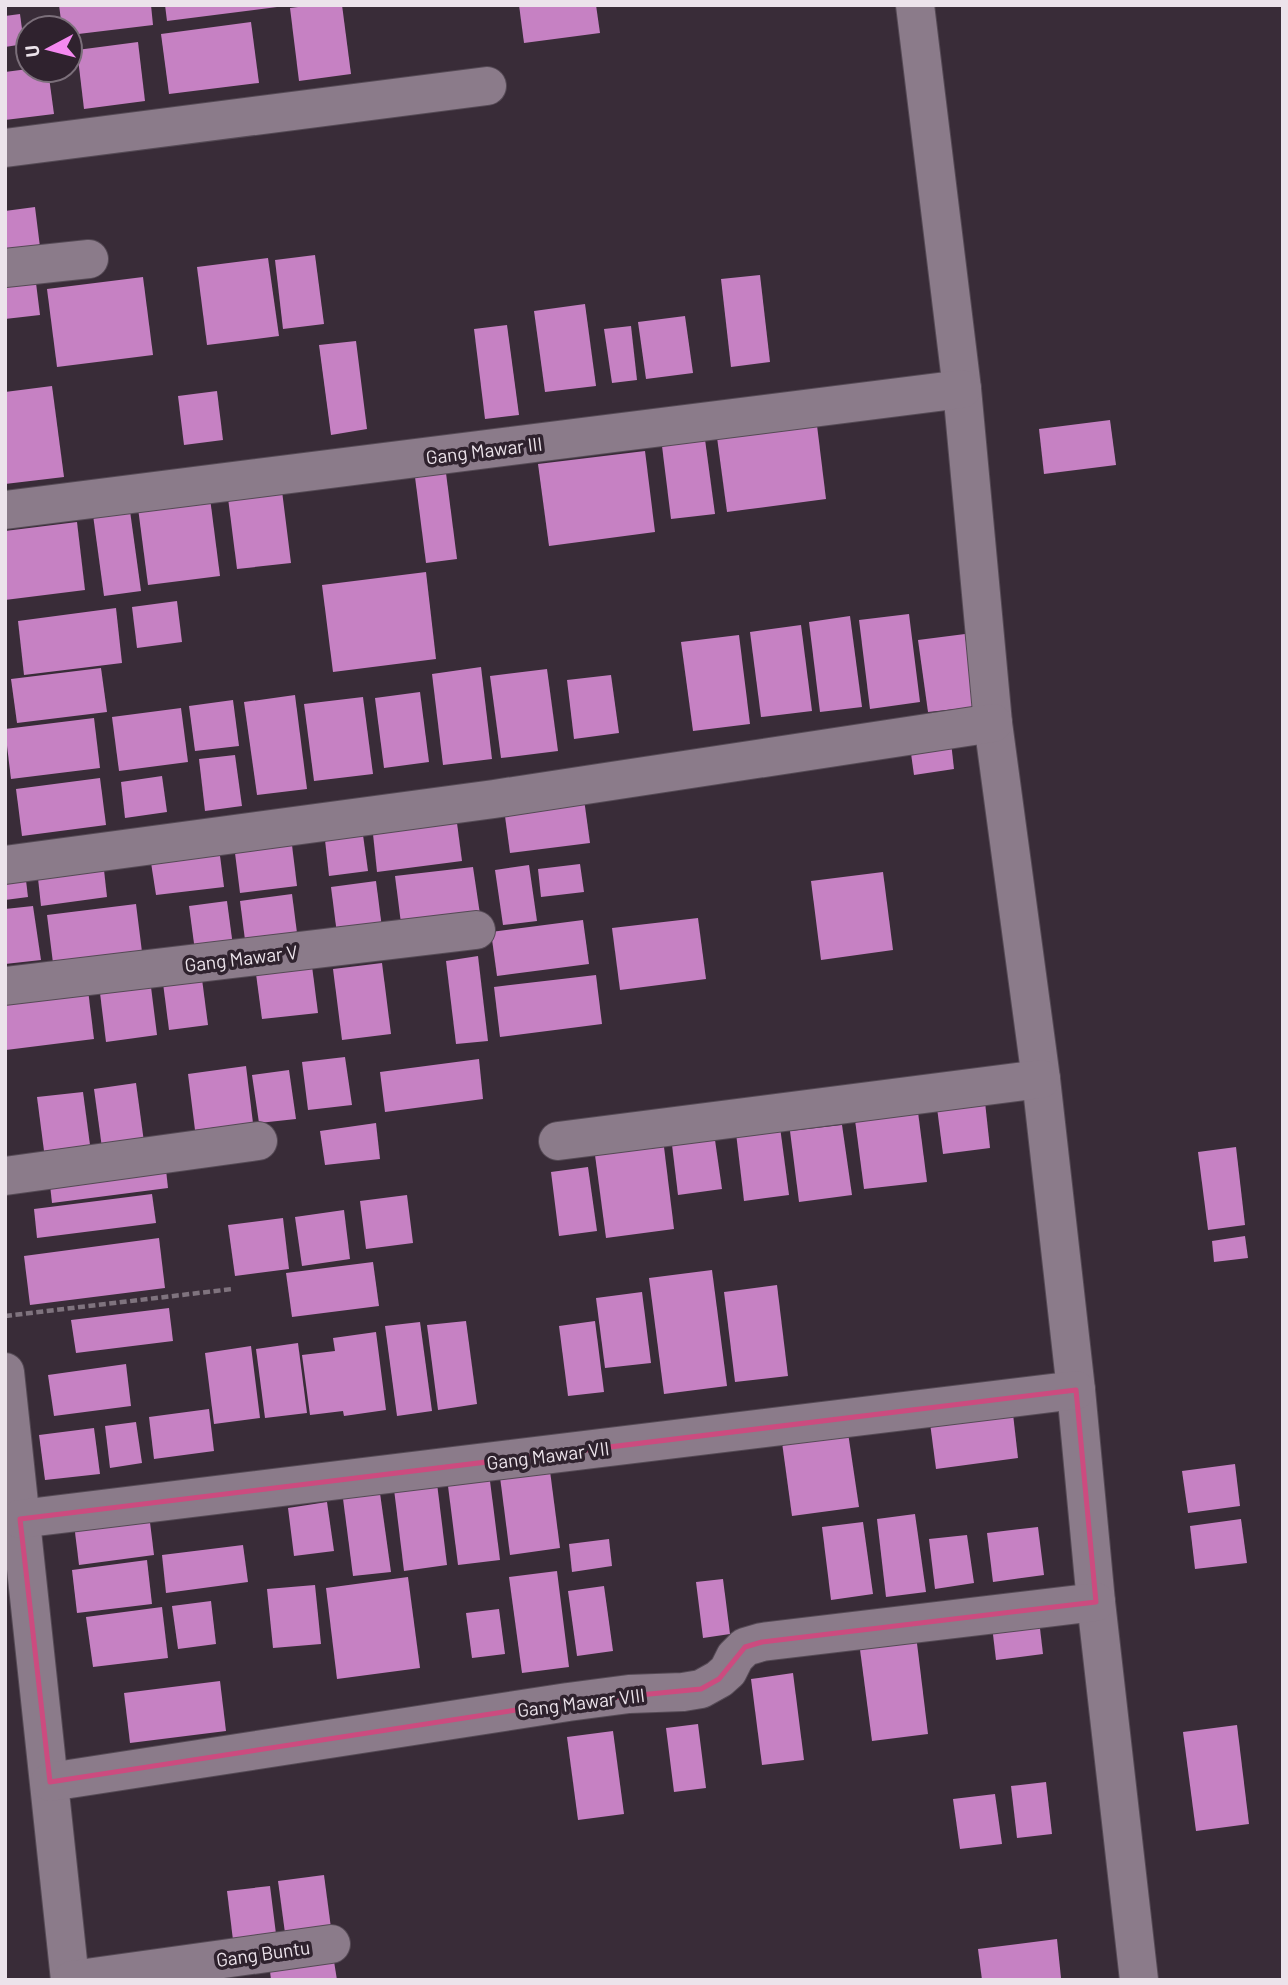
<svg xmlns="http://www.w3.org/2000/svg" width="1288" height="1985" font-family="Barlow,sans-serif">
<rect width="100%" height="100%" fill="#392c38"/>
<g fill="#c681c3">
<polygon points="59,5 151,5 153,25 70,35 70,28 62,28"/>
<polygon points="165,5 277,5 277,7 167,21"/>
<polygon points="314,5 342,5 351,74 299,81 290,8"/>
<polygon points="519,5 596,5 600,33 524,43"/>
<polygon points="20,14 24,44 5,47 5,16"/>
<polygon points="251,22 259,83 169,94 161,34"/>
<polygon points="138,42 145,101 84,109 77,50"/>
<polygon points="28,69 48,70 54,114 5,120 5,72"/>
<polygon points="35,207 41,255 5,259 5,211"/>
<polygon points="315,255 324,324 283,329 275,260"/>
<polygon points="268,258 279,336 207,345 197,267"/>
<polygon points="35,275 40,315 5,319 5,279"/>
<polygon points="760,275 770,362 731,367 721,279"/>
<polygon points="143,277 153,355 57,367 47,289"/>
<polygon points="585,304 596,386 545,392 534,311"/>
<polygon points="685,316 693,373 646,379 638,322"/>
<polygon points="507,325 519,415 485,419 474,329"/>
<polygon points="631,326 637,380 612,383 604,329"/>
<polygon points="356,341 367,429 331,435 319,345"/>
<polygon points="52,386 64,477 5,484 5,392"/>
<polygon points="217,391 223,440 184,445 178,396"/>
<polygon points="816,417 826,499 727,512 716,430"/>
<polygon points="1110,420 1116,465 1044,474 1039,429"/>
<polygon points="704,432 715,514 671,519 661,438"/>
<polygon points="645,451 655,532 549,546 538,464"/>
<polygon points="446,473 457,559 426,563 415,477"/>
<polygon points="282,491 291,563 237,569 228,498"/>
<polygon points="210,498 220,576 148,585 138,508"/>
<polygon points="130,511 141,591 104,596 93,515"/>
<polygon points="77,522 85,590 5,600 5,531"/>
<polygon points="426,572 436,659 333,672 322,585"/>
<polygon points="177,601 182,642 137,648 132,607"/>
<polygon points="116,608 122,663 24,675 18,621"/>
<polygon points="909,614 920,702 870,709 859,620"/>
<polygon points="850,616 862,707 820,712 809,622"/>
<polygon points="801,625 812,711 761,717 750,632"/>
<polygon points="965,634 974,707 928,712 918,640"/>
<polygon points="739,635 750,724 693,731 681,642"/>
<polygon points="481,667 492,759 443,765 432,674"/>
<polygon points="101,668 107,712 17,723 11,679"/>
<polygon points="547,669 558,751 501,758 490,676"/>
<polygon points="611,675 619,733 574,739 567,680"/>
<polygon points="420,692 429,762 384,768 375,698"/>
<polygon points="295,695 307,789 257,795 244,702"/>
<polygon points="363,697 373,774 314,781 304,704"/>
<polygon points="233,700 239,746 195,751 189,706"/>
<polygon points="181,708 188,762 119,771 112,717"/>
<polygon points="94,718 100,768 11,779 5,729"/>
<polygon points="950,733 954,769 914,775 909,739"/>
<polygon points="235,755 242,806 205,811 199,759"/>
<polygon points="162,776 167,812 125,818 121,782"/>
<polygon points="100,778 106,825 22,836 16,789"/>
<polygon points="584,799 590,843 510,853 504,809"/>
<polygon points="457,823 462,861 377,872 373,834"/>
<polygon points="363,835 368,871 329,876 325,840"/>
<polygon points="291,837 297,886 240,893 234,845"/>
<polygon points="219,848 224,887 156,895 150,856"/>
<polygon points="103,861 107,897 41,906 37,869"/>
<polygon points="580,864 584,892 541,897 538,869"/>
<polygon points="529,865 537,921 503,925 495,870"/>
<polygon points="473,867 481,921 402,931 395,876"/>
<polygon points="25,872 28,897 5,900 5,874"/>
<polygon points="883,872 893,950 821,960 811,881"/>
<polygon points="376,881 382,928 337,934 331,887"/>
<polygon points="292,894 297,933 245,940 240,901"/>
<polygon points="227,901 233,946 195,951 189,906"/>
<polygon points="136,904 142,952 53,963 47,915"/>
<polygon points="33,906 41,960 5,964 5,909"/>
<polygon points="698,918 706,979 620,990 612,928"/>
<polygon points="583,920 589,964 497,976 491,932"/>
<polygon points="478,956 488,1041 456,1044 446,961"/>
<polygon points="382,963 391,1034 342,1040 333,969"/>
<polygon points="312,966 318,1013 262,1019 256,974"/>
<polygon points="596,975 602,1024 500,1037 494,987"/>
<polygon points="202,979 208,1025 169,1030 163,983"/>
<polygon points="151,987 157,1035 106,1042 100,993"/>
<polygon points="88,990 94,1039 6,1050 5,1000"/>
<polygon points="345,1057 352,1105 308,1110 302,1062"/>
<polygon points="479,1059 483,1099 385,1112 380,1072"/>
<polygon points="246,1066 253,1123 195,1130 188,1074"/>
<polygon points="289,1070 296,1119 259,1123 252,1075"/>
<polygon points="136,1083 144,1142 102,1148 94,1089"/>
<polygon points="83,1092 90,1145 44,1151 37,1097"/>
<polygon points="985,1102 990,1148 943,1154 937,1108"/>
<polygon points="918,1112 927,1182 864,1189 855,1120"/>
<polygon points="376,1123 380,1159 325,1165 320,1131"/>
<polygon points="842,1125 852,1195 799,1202 790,1131"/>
<polygon points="780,1127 789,1195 744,1201 736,1133"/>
<polygon points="715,1140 722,1189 678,1195 672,1145"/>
<polygon points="664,1147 674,1229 606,1238 595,1155"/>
<polygon points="1236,1147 1245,1225 1208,1230 1198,1152"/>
<polygon points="165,1161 168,1188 52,1203 49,1176"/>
<polygon points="588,1167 597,1231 559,1236 551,1172"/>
<polygon points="152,1194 156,1223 37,1238 34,1209"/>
<polygon points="407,1195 413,1243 366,1249 360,1201"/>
<polygon points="344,1210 350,1259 302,1266 295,1217"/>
<polygon points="283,1218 289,1269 235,1276 228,1225"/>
<polygon points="1245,1236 1248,1258 1214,1262 1212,1241"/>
<polygon points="159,1238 165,1288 30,1305 24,1256"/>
<polygon points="373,1262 379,1306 292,1317 286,1273"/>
<polygon points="712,1270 727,1386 664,1394 649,1278"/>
<polygon points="777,1285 788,1376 735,1382 724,1292"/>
<polygon points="642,1292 651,1363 605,1368 596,1298"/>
<polygon points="169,1308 173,1341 76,1353 71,1320"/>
<polygon points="466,1321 477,1404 438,1410 427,1325"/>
<polygon points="595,1321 604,1392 568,1396 559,1326"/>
<polygon points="420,1322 432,1411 397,1416 385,1326"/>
<polygon points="376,1332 386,1410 344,1416 343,1411 310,1415 302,1355 335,1351 333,1338"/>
<polygon points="298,1343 307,1413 265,1418 256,1349"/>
<polygon points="251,1346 260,1418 214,1424 205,1353"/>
<polygon points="126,1364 131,1406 54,1416 48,1375"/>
<polygon points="1012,1405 1018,1458 936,1469 929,1415"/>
<polygon points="209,1409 214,1451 154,1459 149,1417"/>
<polygon points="136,1422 142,1463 110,1468 105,1426"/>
<polygon points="847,1426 859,1507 792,1516 781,1435"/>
<polygon points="94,1428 100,1474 45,1480 39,1435"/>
<polygon points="1235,1464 1240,1506 1188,1513 1182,1471"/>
<polygon points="550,1471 560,1548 510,1555 500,1477"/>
<polygon points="489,1473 500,1560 458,1565 447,1478"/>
<polygon points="436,1475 447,1565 404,1571 393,1481"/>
<polygon points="379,1486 391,1572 353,1576 342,1491"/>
<polygon points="327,1502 334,1551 294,1556 288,1508"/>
<polygon points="149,1514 154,1555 79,1565 74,1524"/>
<polygon points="915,1514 926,1592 886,1597 877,1519"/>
<polygon points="1241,1519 1247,1563 1195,1569 1190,1526"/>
<polygon points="863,1522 873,1594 831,1600 822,1527"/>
<polygon points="1038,1527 1044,1575 993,1582 987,1533"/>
<polygon points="967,1535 974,1583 935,1589 929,1539"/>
<polygon points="609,1539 612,1566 572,1572 569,1544"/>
<polygon points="243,1545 248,1582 166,1593 162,1555"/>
<polygon points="147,1560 152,1604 77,1613 72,1570"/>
<polygon points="557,1571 569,1667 522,1673 509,1577"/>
<polygon points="408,1577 420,1668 337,1679 326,1588"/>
<polygon points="723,1579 730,1634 703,1638 696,1582"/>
<polygon points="315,1585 321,1644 273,1648 267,1589"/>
<polygon points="604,1586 613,1651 577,1656 568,1591"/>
<polygon points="211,1601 216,1644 178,1649 172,1606"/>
<polygon points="162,1607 168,1658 93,1667 86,1617"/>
<polygon points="499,1609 505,1654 472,1658 466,1613"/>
<polygon points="1039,1620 1043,1654 996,1660 992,1626"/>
<polygon points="916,1635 928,1734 872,1741 859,1642"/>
<polygon points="793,1673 804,1760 762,1765 751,1679"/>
<polygon points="220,1681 226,1731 130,1743 124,1693"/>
<polygon points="698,1724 706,1788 674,1792 666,1728"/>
<polygon points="1237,1725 1249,1824 1196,1831 1183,1732"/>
<polygon points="613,1731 624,1814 578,1820 567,1737"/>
<polygon points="1046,1782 1052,1834 1017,1838 1011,1786"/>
<polygon points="995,1794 1002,1844 960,1849 953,1799"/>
<polygon points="324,1875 331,1928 285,1933 278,1881"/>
<polygon points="270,1886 276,1934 233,1940 227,1891"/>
<polygon points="1057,1939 1061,1978 982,1980 978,1949"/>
<polygon points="333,1955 337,1980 271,1980 269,1962"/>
</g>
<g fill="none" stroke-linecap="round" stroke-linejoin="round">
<defs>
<g id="minor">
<polyline points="915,5 962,389 993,723 1041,1079 1076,1390 1096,1602 1139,1980"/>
<polyline points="5,148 487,86"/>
<polyline points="5,268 89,259"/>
<polyline points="5,510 962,389"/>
<polyline points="5,865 494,799 993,723"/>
<polyline points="5,986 476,930"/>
<polyline points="558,1141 1041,1079"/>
<polyline points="5,1176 258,1141"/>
<polyline points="5,1372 70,1980"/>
<polyline points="20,1519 1076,1390"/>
<polyline points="50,1782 568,1702 629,1694 683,1692 701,1689 719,1679 728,1671 735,1657 745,1647 762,1642 1096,1602"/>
<polyline points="72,1980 331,1944"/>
</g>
</defs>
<use href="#minor" stroke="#554a55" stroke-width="40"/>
<polyline stroke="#7f737e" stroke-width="4.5" stroke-dasharray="7 3.5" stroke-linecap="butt" points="5,1316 232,1289"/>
<use href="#minor" stroke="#8b7b8a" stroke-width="38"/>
</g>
<path fill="none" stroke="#cc4b7f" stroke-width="5" stroke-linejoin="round" d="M1076,1390l20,212 -334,40 -17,5 -26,32 -18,10 -133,13 -518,80 -30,-263z"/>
<g text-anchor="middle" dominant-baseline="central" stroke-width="7" stroke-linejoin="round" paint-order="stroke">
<g font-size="19" fill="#ece3eb" stroke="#2f222e">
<text transform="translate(484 450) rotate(-7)">Gang Mawar III</text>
<text transform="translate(241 958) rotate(-7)">Gang Mawar V</text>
<text transform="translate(548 1455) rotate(-7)">Gang Mawar VII</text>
<text transform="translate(581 1702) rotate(-7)">Gang Mawar VIII</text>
<text transform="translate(263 1953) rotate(-8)">Gang Buntu</text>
</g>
</g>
<rect width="1288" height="1985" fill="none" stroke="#ece3eb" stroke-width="14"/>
<g transform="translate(49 49) rotate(263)"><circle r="33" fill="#2f222e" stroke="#7b6f7a" stroke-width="2"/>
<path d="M0-5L12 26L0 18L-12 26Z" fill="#f489f0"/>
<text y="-10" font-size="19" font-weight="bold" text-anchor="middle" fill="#ece3eb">U</text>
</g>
</svg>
